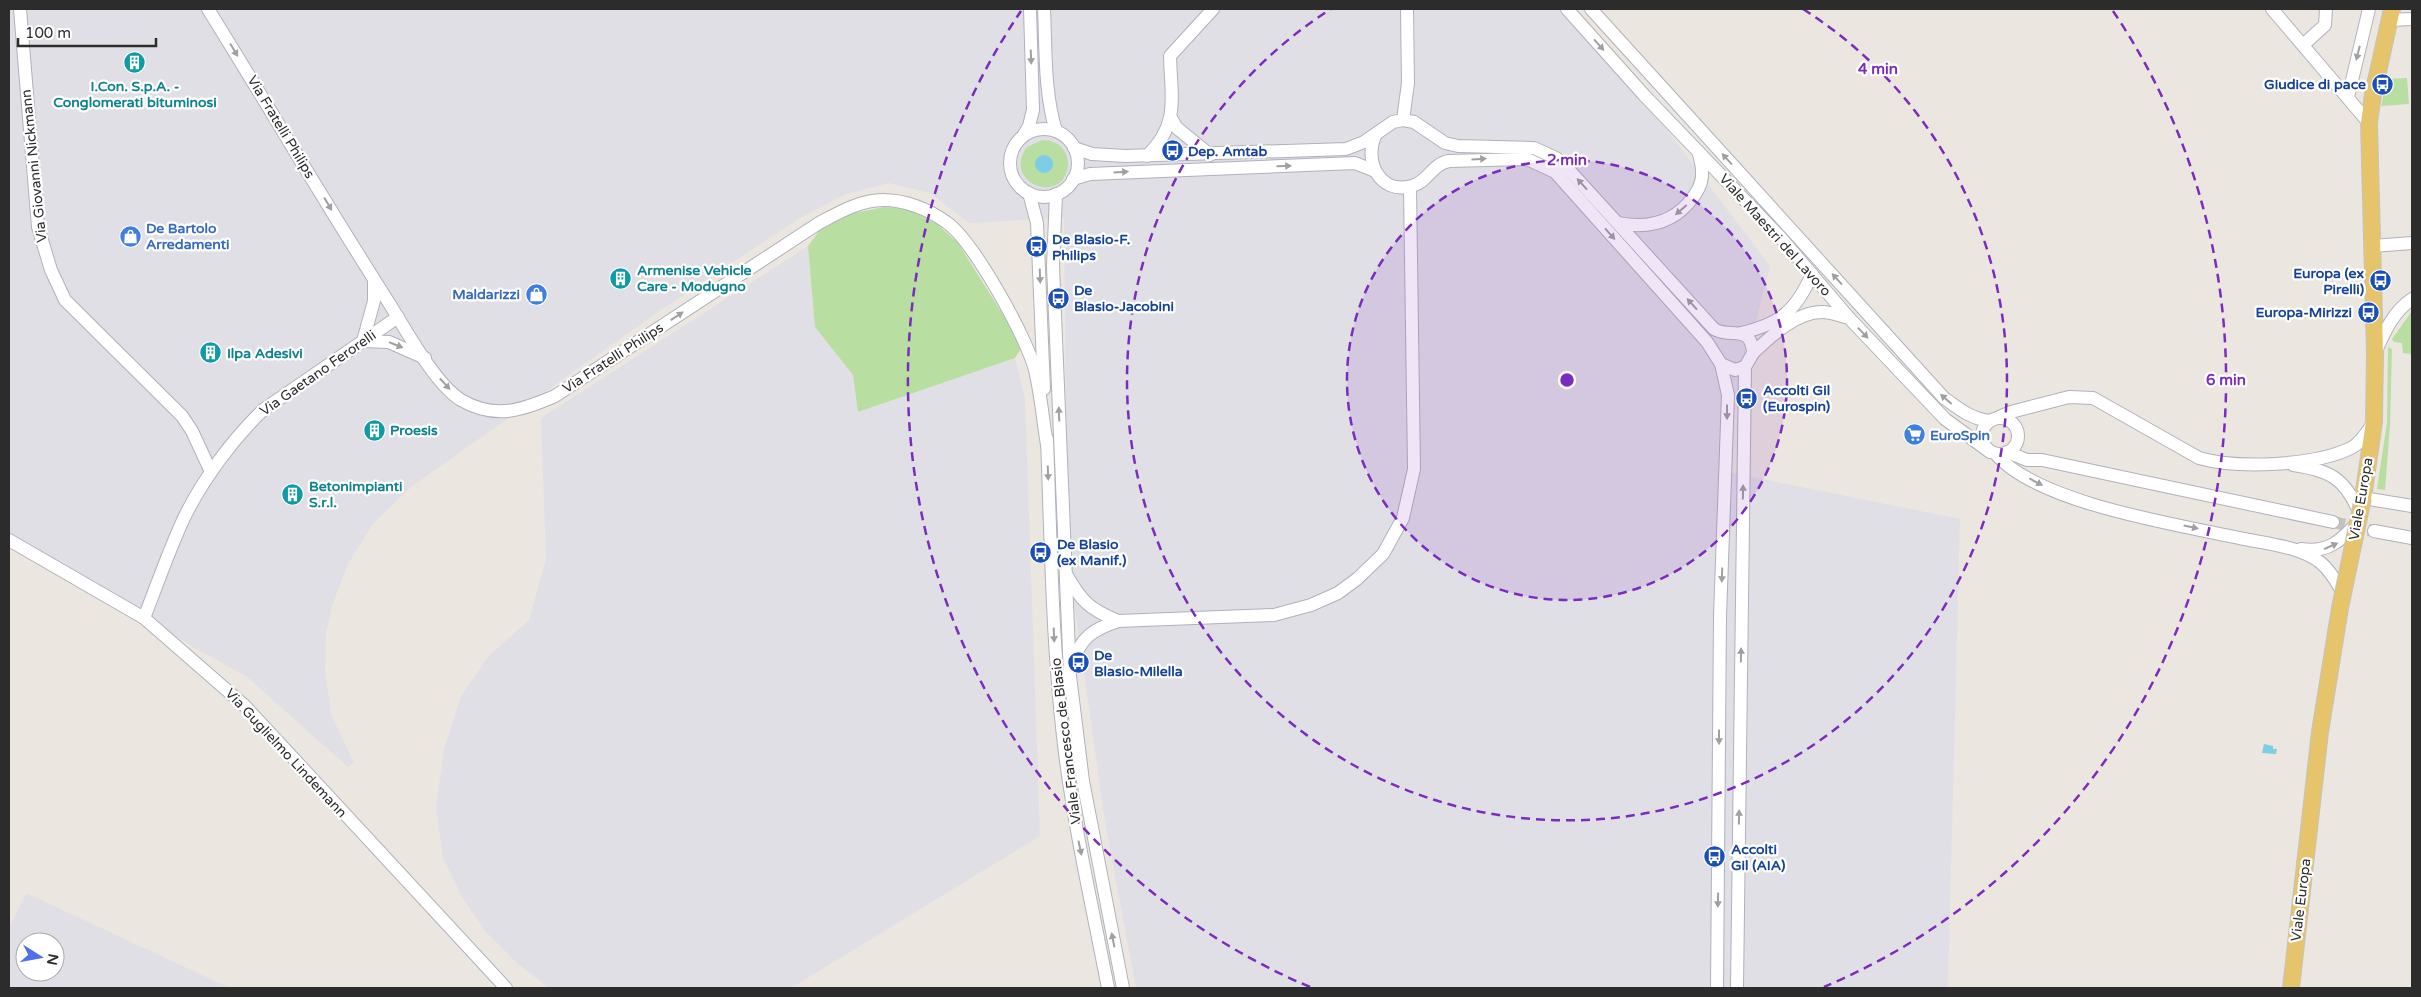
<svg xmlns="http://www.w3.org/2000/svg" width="2421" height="997" font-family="'Varela Round',sans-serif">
<rect width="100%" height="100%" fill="#ece6e0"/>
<g fill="#e1dfe6" fill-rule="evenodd">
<polygon points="9,9 1560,9 1654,113 1770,266 1718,470 1960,519 1948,988 1136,988 1105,822 1067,553 1064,218 969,223 930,193 889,183 846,194 800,218 661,310 411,487 373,524 348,564 333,603 326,634 325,671 331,714 354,763 348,767 246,676 196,649 9,533"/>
<polygon points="808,246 815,327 853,375 858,412 1015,358 1025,398 1040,836 791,988 549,988 518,964 486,932 462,897 443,858 436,806 444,749 461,696 489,656 529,620 546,559 541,418"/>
<path d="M26,893l204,95h-221v-60zM25,942h30v30h-30z"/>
</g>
<g fill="#b8dea1">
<polygon points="2407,78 2409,104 2381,106 2387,79"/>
<path d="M1042,140c9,0 18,3 23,12 3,5 4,12 2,19 -10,34 -65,9 -40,-24z"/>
<polygon points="884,207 907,209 937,224 958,243 1020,342 1020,350 1015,358 858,412 853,375 815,327 808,246 822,227 845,215"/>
<polygon points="2412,311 2412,354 2403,353 2402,343 2394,342 2392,339"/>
<polygon points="2388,347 2392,349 2390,425 2385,490 2377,489 2387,423"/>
</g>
<g fill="#7ccde5">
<circle cx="1044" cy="164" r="9"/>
<polygon points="2264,744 2273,746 2273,749 2277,749 2276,754 2262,753"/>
</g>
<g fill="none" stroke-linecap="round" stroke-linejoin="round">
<polyline stroke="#c6c1bc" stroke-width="12" stroke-dasharray="12 6" stroke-linecap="butt" points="2333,522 2374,531"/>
<defs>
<g id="minor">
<polyline points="20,9 38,227 51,270 65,300 182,416 192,431 211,472"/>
<path d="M208,9c61,98 119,197 181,294 17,27 46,81 72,97 34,20 62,10 94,-4l264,-173c19,-10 41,-23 64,-23 22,0 45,9 63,22 27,18 81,116 89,148 6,25 8,51 12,75"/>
<path d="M1044,9c2,41 0,83 12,122"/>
<polyline points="1567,9 1644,95 1781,238 1849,318 1945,419 1990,452"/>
<path d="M1591,9l353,389c15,11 26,20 45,23"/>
<polyline points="2272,9 2369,123"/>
<polyline points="2389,20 2412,19"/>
<polyline points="2303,45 2325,25 2326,9"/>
<polyline points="2348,97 2369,9"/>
<polyline points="1171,118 1177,128 1210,155"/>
<polyline points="1403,120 1408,83 1407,9"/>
<circle cx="1044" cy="163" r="34"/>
<path d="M1376,134c-13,26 3,61 36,52 16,-4 20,-22 37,-25l78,-2 28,13 152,170 14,22 7,31 -8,221 -3,372"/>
<polyline points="1023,136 1029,126 1033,110 1030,9"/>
<path d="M1074,148l18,6 33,2 221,-7 18,-7 29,-20 10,-2 11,2 31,21 13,3 76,2 22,10 13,12 145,159c16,10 37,-6 39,24l-8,14 -10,3 -14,-6"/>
<path d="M1147,156c33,-32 24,-58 23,-100l43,-47"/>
<polyline points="1073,179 1090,174 1355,163 1375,171"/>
<polyline points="1029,193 1037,223 1044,389"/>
<polyline points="1056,194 1053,266 1070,676 1083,781 1123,988"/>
<path d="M1618,223c30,6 57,0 76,-27 5,-7 9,-16 8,-25 0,-7 -2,-13 -4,-20"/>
<polyline points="2372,246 2412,243"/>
<polyline points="374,281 374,301 363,341 389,342 425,358"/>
<path d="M1741,333c39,-9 55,-22 71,-59"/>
<path d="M2376,351c9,-20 17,-39 36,-52"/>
<path d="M1753,353c18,-17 43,-41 69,-41 9,0 18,4 27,6"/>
<path d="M1999,417l12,-5 58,-15 24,1 106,60c38,11 115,8 152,-10 10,-5 17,-17 23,-26"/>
<circle cx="2000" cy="436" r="18"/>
<path d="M1047,439c4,105 5,210 18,314 10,79 28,157 43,235"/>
<polyline points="2007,452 2027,460 2042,460 2333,522"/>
<path d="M1996,454c41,50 189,72 253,86 22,4 54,8 72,23 10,8 16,20 22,30"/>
<path d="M2293,465c36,5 52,13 66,47"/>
<polyline points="2363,498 2412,506"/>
<polyline points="2374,531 2412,538"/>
<polyline points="9,540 144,618 245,706 506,988"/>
<path d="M2301,549c26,4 39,-7 56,-26"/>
<path d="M1066,574c15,27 23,35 52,47"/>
<path d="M144,618c13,-33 25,-68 40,-100 19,-39 48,-78 79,-108l135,-93"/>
<path d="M1073,664c6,-26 21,-35 45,-43l156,-6 37,-10 27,-12 19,-14 26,-25 20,-36 11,-49 -4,-282"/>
<polyline points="1737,988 1745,367"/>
</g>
<g id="major">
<polyline points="2363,498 2374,422 2375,354 2369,123 2373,94 2392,9"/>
<polyline points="2291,988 2320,732 2340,608"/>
</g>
</defs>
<use href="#minor" stroke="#b0b2bb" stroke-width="14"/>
<use href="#major" stroke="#c4c4c4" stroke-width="18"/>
<use href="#minor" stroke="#fff" stroke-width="12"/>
<use href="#major" stroke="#e5c46b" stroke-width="16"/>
<defs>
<polyline id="major-bridge" points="2340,608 2363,498"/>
</defs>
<use href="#major-bridge" stroke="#c4c4c4" stroke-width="18" stroke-linecap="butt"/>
<use href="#major-bridge" stroke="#e5c46b" stroke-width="16"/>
</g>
<defs><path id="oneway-solid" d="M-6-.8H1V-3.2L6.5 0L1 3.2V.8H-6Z" transform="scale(1.25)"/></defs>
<g fill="#a0a0a0">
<use href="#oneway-solid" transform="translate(1599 45) rotate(48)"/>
<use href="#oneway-solid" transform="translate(234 50) rotate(59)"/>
<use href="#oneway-solid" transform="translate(2358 53) rotate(104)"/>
<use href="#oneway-solid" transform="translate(1031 57) rotate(88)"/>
<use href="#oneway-solid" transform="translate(1479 159) rotate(-3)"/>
<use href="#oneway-solid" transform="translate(1727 159) rotate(-132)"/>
<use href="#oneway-solid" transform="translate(1284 166) rotate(-2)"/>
<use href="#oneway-solid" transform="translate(1121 172) rotate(-3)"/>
<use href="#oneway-solid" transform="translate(1582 184) rotate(-132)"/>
<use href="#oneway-solid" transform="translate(328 204) rotate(59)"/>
<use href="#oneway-solid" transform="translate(1681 210) rotate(139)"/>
<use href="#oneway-solid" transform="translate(1610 234) rotate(48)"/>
<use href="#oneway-solid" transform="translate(1040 276) rotate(88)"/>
<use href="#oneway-solid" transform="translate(1837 279) rotate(-132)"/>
<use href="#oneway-solid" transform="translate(1692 304) rotate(-132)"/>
<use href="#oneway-solid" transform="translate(677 316) rotate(-33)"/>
<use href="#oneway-solid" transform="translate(1863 333) rotate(46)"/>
<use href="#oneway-solid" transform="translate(396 345) rotate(22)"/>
<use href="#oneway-solid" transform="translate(445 384) rotate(47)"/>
<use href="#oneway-solid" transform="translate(1946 399) rotate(-139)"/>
<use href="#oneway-solid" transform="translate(1727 412) rotate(90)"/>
<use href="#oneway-solid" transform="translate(1059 414) rotate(-92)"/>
<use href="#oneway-solid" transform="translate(1048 473) rotate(88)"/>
<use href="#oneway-solid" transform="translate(2036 482) rotate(28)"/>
<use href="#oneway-solid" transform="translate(1743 492) rotate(-89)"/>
<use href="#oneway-solid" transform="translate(2191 527) rotate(12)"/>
<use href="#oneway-solid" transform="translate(2331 546) rotate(-24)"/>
<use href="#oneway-solid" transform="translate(1722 575) rotate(92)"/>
<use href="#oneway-solid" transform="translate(1054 635) rotate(88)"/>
<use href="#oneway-solid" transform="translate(1741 655) rotate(-89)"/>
<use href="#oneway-solid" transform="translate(1719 737) rotate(90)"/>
<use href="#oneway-solid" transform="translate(1739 817) rotate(-89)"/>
<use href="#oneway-solid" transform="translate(1080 848) rotate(78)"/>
<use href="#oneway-solid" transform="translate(1718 900) rotate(91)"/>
<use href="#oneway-solid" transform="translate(1113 940) rotate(-101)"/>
</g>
<circle cx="1567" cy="380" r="220" fill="#7b2cbf" fill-opacity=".12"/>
<g fill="none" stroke="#7b2cbf" stroke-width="2.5" stroke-dasharray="9 6">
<circle cx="1567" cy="380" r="220"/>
<path d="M1803 9A440 440 0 1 1 1331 9"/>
<path d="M1310 987A659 659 0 0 1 1021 11M2113 11A659 659 0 0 1 1824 987"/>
</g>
<defs>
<symbol id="building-disc" viewBox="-11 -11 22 22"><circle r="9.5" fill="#0f9aa8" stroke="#fff"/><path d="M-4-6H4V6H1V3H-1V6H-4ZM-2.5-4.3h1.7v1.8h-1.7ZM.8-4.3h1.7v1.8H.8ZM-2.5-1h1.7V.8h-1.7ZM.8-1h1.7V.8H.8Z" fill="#fff"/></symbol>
<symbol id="bus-disc" viewBox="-11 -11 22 22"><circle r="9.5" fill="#1a4fb4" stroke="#fff"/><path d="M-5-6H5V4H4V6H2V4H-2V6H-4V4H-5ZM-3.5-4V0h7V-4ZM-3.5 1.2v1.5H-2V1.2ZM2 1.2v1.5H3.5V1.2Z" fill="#fff"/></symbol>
<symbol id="shop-disc" viewBox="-11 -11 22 22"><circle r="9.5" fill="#3f7fe0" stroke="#fff"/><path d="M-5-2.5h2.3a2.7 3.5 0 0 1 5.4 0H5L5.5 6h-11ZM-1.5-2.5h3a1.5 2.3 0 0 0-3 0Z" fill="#fff"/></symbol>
<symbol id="supermarket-disc" viewBox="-11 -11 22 22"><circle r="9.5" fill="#3f7fe0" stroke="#fff"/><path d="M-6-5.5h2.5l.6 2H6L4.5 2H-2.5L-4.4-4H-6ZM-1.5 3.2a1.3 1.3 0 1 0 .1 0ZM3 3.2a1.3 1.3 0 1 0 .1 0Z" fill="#fff"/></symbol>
</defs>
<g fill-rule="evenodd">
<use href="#building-disc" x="122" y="50" width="25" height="25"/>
<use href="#bus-disc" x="2370" y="72" width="25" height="25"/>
<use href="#bus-disc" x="1160" y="138" width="25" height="25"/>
<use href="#shop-disc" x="118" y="224" width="25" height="25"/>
<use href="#bus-disc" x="1024" y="234" width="25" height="25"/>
<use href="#building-disc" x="608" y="266" width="25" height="25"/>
<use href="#bus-disc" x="2368" y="268" width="25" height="25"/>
<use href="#shop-disc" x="524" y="282" width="25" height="25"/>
<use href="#bus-disc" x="1046" y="286" width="25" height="25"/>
<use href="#bus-disc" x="2356" y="300" width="25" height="25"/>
<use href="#building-disc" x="198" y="340" width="25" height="25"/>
<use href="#bus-disc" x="1734" y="386" width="25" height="25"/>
<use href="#building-disc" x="362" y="418" width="25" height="25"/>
<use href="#supermarket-disc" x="1902" y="422" width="25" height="25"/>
<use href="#building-disc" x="280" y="482" width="25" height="25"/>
<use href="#bus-disc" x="1028" y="540" width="25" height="25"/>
<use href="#bus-disc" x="1066" y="650" width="25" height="25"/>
<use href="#bus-disc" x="1702" y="844" width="25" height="25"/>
</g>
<g text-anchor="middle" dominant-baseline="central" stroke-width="4.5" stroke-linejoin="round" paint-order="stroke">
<g font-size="14" font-weight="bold" fill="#164399" stroke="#fff" text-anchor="start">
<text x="2366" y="84" text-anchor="end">Giudice di pace</text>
<text x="1188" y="151">Dep. Amtab</text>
<text x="1052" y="239">De Blasio-F.<tspan x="1052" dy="16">Philips</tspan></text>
<text x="2364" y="273" text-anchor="end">Europa (ex<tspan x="2364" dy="16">Pirelli)</tspan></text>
<text x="1074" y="290">De<tspan x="1074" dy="16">Blasio-Jacobini</tspan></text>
<text x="2352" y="312" text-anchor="end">Europa-Mirizzi</text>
<text x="1763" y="390">Accolti Gil<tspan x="1763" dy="16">(Eurospin)</tspan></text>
<text x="1057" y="544">De Blasio<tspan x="1057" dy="16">(ex Manif.)</tspan></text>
<text x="1094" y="655">De<tspan x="1094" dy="16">Blasio-Milella</tspan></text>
<text x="1731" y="849">Accolti<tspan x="1731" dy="16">Gil (AIA)</tspan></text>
</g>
<g font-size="14" font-weight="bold" fill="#0d838f" stroke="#fff" text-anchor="start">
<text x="135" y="86" text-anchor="middle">I.Con. S.p.A. -<tspan x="135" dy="16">Conglomerati bituminosi</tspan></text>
<text x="637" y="270">Armenise Vehicle<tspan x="637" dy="16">Care - Modugno</tspan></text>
<text x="227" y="353">Ilpa Adesivi</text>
<text x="390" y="430">Proesis</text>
<text x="309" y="486">Betonimpianti<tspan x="309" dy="16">S.r.l.</tspan></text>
</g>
<g font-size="14" fill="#2c2c2c" stroke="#fff">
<text transform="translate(281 127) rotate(59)">Via Fratelli Philips</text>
<text transform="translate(34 166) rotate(-96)">Via Giovanni Nickmann</text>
<text transform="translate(1775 235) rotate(48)">Viale Maestri del Lavoro</text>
<text transform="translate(613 358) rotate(-33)">Via Fratelli Philips</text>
<text transform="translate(318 373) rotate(-35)">Via Gaetano Ferorelli</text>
<text transform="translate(2361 499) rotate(-80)">Viale Europa</text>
<text transform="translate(1066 741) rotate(-97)">Viale Francesco de Blasio</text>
<text transform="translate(286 753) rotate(47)">Via Guglielmo Lindemann</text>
<text transform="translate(2301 900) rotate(-83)">Viale Europa</text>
</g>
<g font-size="14" font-weight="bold" fill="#366cbe" stroke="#fff" text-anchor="start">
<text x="146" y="228">De Bartolo<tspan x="146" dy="16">Arredamenti</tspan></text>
<text x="520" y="294" text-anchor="end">Maldarizzi</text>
<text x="1930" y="435">EuroSpin</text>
</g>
</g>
<circle cx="1567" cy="380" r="8" fill="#7b2cbf" stroke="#fff" stroke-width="2.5"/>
<g font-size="15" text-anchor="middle" font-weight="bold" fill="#7b2cbf" stroke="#fff" stroke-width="4.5" stroke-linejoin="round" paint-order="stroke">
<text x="1878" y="74">4 min</text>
<text x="1567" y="165">2 min</text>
<text x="2226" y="385">6 min</text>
</g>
<rect width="2421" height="997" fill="none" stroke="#2c2c2c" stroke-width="20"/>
<g transform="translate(40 957) rotate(101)"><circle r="24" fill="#ffffff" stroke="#ababab"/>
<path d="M0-4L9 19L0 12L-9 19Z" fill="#4e71eb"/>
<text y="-8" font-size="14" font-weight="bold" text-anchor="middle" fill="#2c2c2c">N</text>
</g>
<path d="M18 38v8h138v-8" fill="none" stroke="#2c2c2c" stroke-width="2.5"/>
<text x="25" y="38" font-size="15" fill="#2c2c2c" stroke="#ffffff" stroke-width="4" paint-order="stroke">100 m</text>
</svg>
